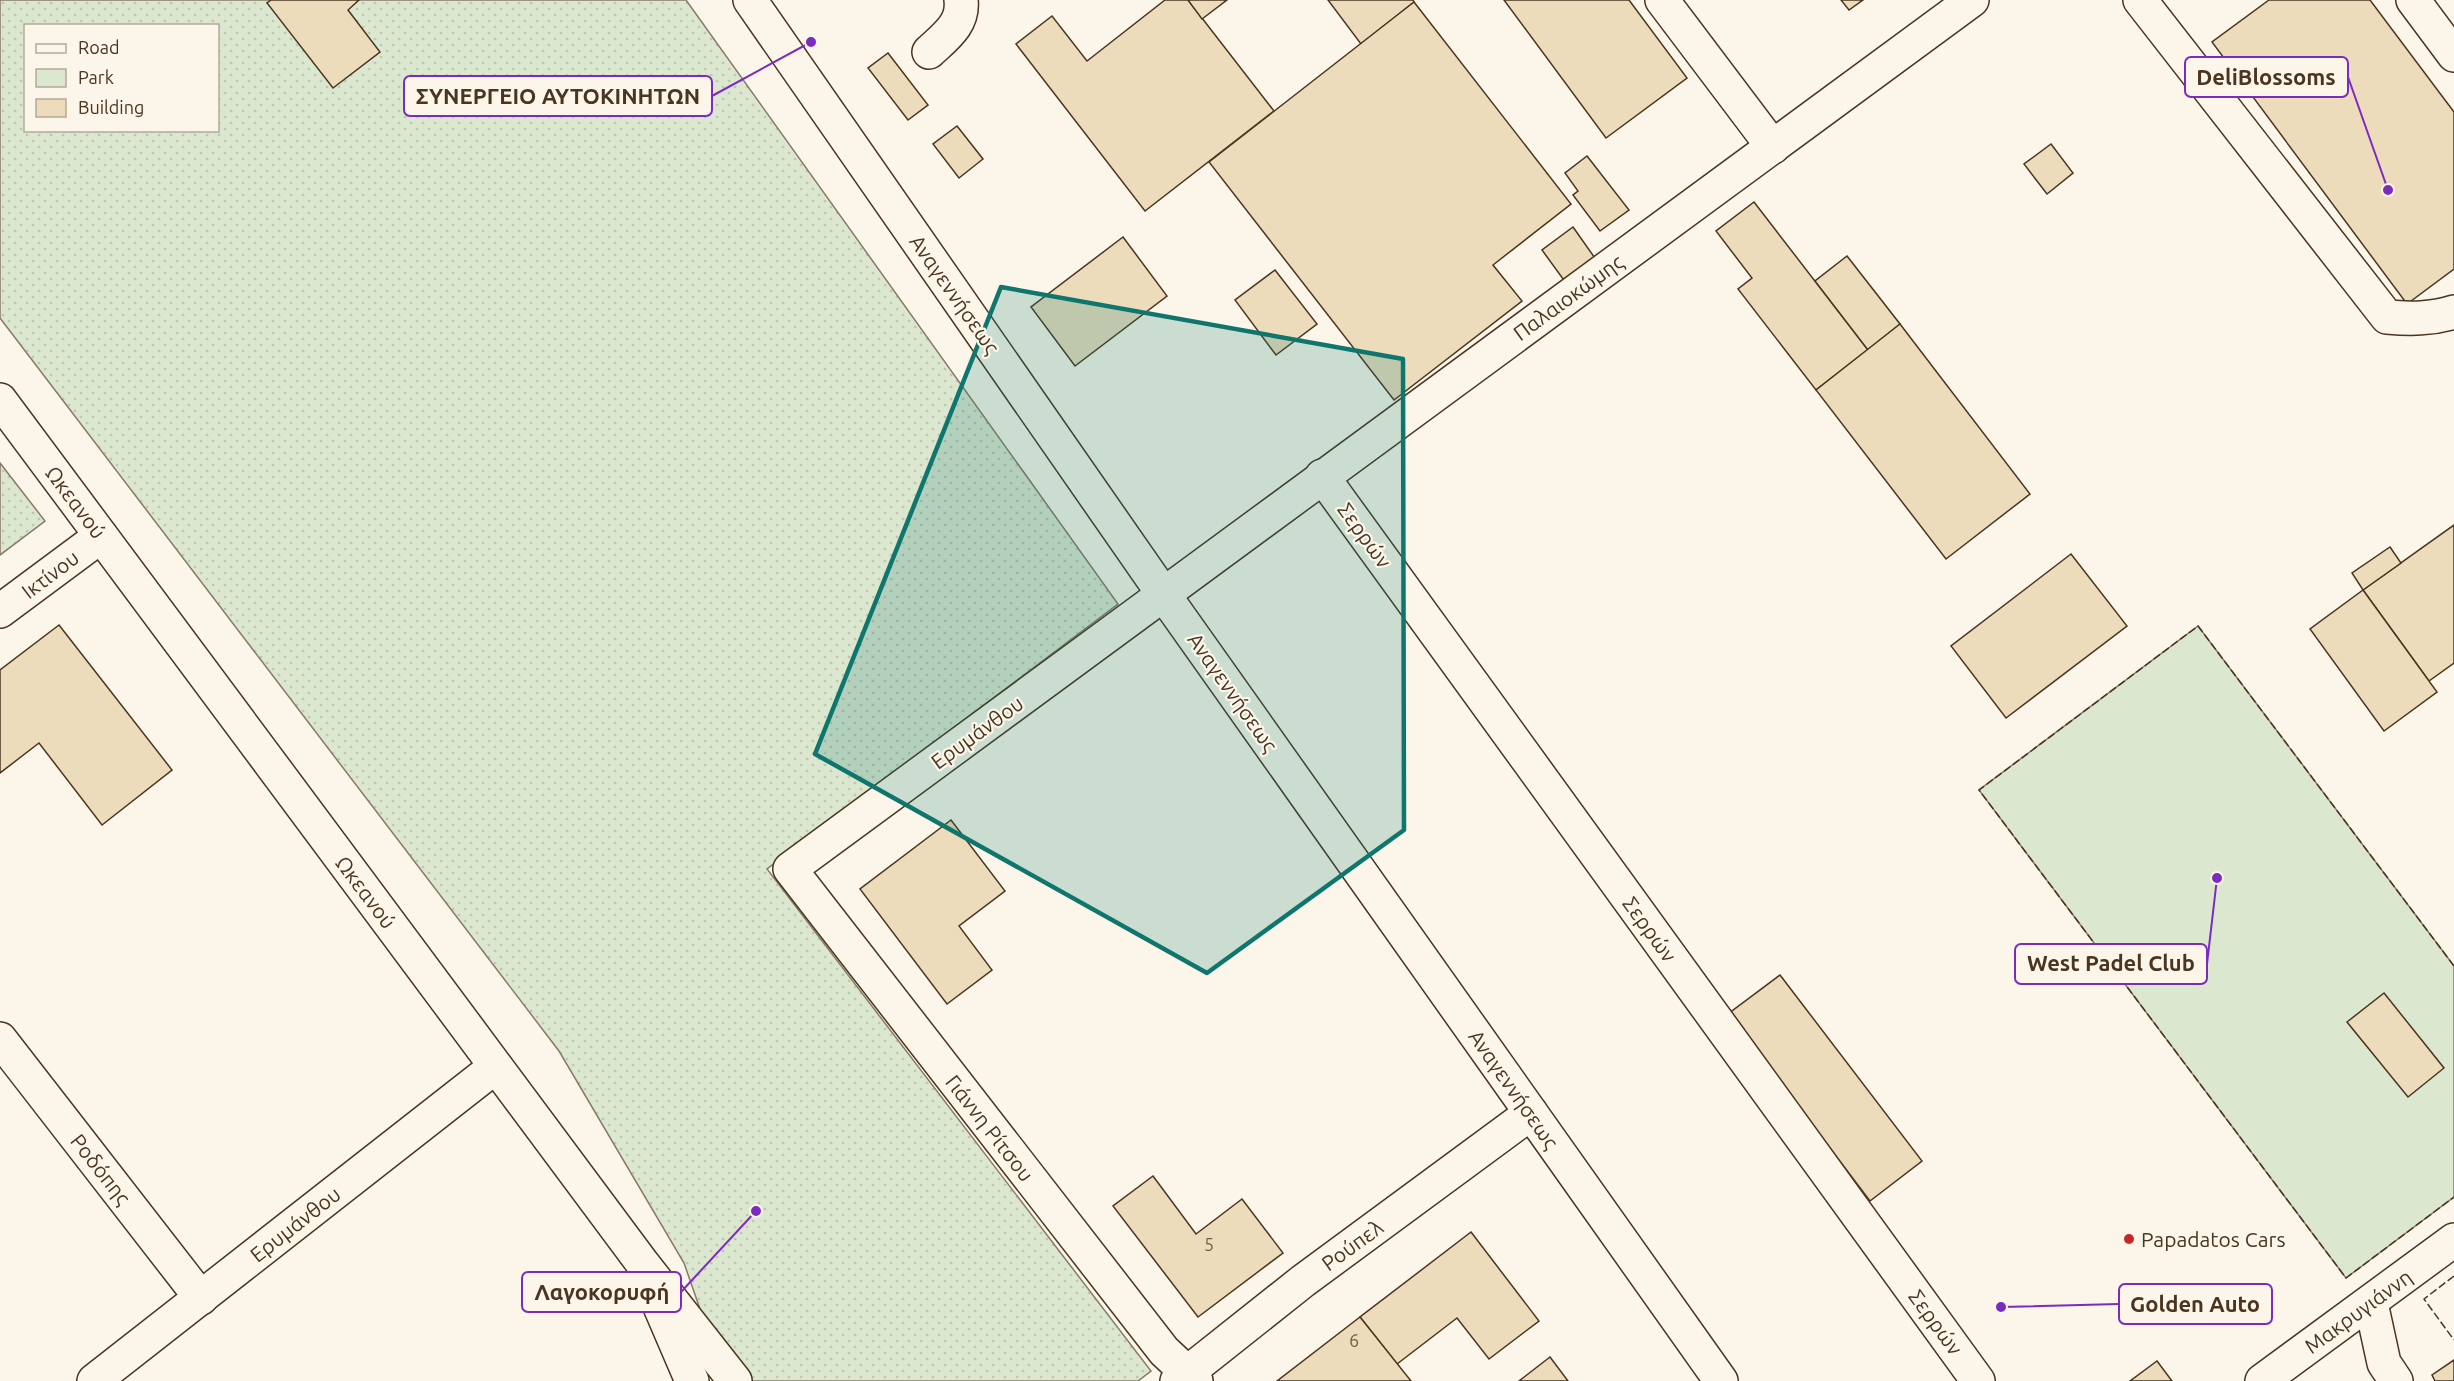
<svg xmlns="http://www.w3.org/2000/svg" width="2454" height="1381" font-family="Ubuntu,sans-serif">
<defs>
<pattern id="green-dots" width="8" height="8" patternUnits="userSpaceOnUse" patternTransform="scale(1.5)"><rect width="8" height="8" fill="#dce7d0"/><path d="M2 2h.1M6 6h.1" fill="none" stroke="#bec7b2" stroke-width="1.8" stroke-linecap="round"/></pattern>
</defs>
<rect width="100%" height="100%" fill="#fbf6e9"/>
<g fill="url(#green-dots)" stroke="#887966" stroke-width="1.5" fill-rule="evenodd">
<path d="M0,0h686l432,604 -351,265 384,502 -13,10h-413l-41,-118 -125,-212 -559,-733zM26,26h192v104h-192z"/>
<polygon points="0,463 45,521 0,555"/>
</g>
<polygon fill="#dce7d0" stroke="#887966" stroke-width="1.5" points="2198,626 2454,966 2454,1197 2346,1278 1979,790"/>
<g fill="#ecdcbc" stroke="#4a3520" stroke-width="1.5">
<polygon points="271,0 359,0 348,10 380,52 333,88 267,3"/>
<polygon points="1165,0 1188,0 1274,111 1145,211 1016,44 1052,16 1087,61"/>
<polygon points="1188,0 1227,0 1202,19"/>
<polygon points="1328,0 1413,0 1414,2 1361,44"/>
<polygon points="1504,0 1629,0 1687,78 1606,138"/>
<polygon points="1841,0 1863,0 1849,10"/>
<polygon points="2269,0 2370,0 2454,112 2454,269 2407,304 2212,42"/>
<polygon points="1414,2 1571,204 1493,265 1522,301 1394,400 1209,162"/>
<polygon points="888,53 928,105 908,120 868,68"/>
<polygon points="957,126 983,159 959,178 933,144"/>
<polygon points="2051,144 2073,173 2047,194 2024,164"/>
<polygon points="1587,156 1629,210 1600,231 1573,195 1578,191 1565,173"/>
<polygon points="1754,202 1868,350 1816,390 1738,289 1752,278 1716,231"/>
<polygon points="1573,227 1597,261 1566,283 1542,250"/>
<polygon points="1123,237 1167,296 1075,366 1031,307"/>
<polygon points="1847,256 1900,324 1868,350 1815,281"/>
<polygon points="1275,270 1317,324 1276,355 1235,300"/>
<polygon points="1900,324 2030,494 1946,559 1816,390"/>
<polygon points="2454,525 2454,663 2429,681 2363,590"/>
<polygon points="2390,547 2401,563 2363,590 2352,573"/>
<polygon points="2071,554 2127,626 2006,718 1951,646"/>
<polygon points="2363,590 2437,692 2384,731 2310,629"/>
<polygon points="59,625 172,770 102,825 39,743 0,773 0,670"/>
<polygon points="951,820 1005,891 959,926 992,970 947,1004 860,889"/>
<polygon points="1780,975 1922,1161 1870,1201 1728,1014"/>
<polygon points="2384,993 2444,1068 2408,1097 2347,1022"/>
<polygon points="1153,1176 1196,1234 1242,1199 1283,1253 1198,1317 1113,1206"/>
<polygon points="1471,1232 1539,1321 1489,1359 1457,1318 1397,1364 1360,1317"/>
<polygon points="1360,1317 1411,1381 1277,1381"/>
<polygon points="1550,1357 1568,1381 1519,1381"/>
<polygon points="2454,1360 2454,1381 2435,1381 2432,1375"/>
<polygon points="2157,1361 2172,1381 2130,1381"/>
</g>
<g fill="none" stroke-linecap="round" stroke-linejoin="round">
<defs>
<g id="minor">
<polyline points="750,0 1164,595 1721,1381"/>
<polyline points="1662,0 1773,147"/>
<path d="M2140,0l247,317c24,2 44,2 67,-5"/>
<polyline points="2413,0 2454,55"/>
<path d="M929,52c16,-15 35,-28 32,-52"/>
<polyline points="0,400 643,1264 735,1381"/>
<polyline points="1322,476 1978,1381"/>
<polyline points="0,611 101,536"/>
<polyline points="0,1039 201,1298"/>
<polyline points="658,1302 692,1381"/>
<polyline points="2371,1303 2384,1363 2396,1381"/>
<polyline points="94,1381 495,1067"/>
<polyline points="1177,1381 1303,1281 1531,1113"/>
<polyline points="1196,1381 1164,1351 790,869 1972,0"/>
<polyline points="2262,1381 2454,1240"/>
</g>
</defs>
<use href="#minor" stroke="#4a3520" stroke-width="36"/>
<use href="#minor" stroke="#fbf6e9" stroke-width="33"/>
<g stroke="#4a3520" stroke-width="1.5" stroke-dasharray="8 3" stroke-linecap="butt">
<polyline points="2454,966 2198,626 1979,790 2346,1278 2454,1197"/>
<polyline points="2454,1276 2424,1299 2454,1340"/>
</g>
</g>
<path fill="#0f766e" fill-opacity="0.2" stroke="#0f766e" stroke-width="4.5" stroke-linejoin="round" d="M1001,287l402,72 1,471 -197,143 -392,-219z"/>
<circle fill="#c62828" stroke="#fbf6e9" stroke-width="2" cx="2129" cy="1239" r="6"/>
<g text-anchor="middle" dominant-baseline="central" stroke-width="4.5" stroke-linejoin="round" paint-order="stroke">
<g font-size="18" fill="#725f47">
<text x="1209" y="1244">5</text>
<text x="1354" y="1340">6</text>
</g>
<g font-size="21" fill="#4a3520" stroke="#fbf6e9">
<text transform="translate(955 294) rotate(55)">Αναγεννήσεως</text>
<text transform="translate(1568 297) rotate(-36)">Παλαιοκώμης</text>
<text transform="translate(76 502) rotate(53)">Ωκεανού</text>
<text transform="translate(1365 535) rotate(54)">Σερρών</text>
<text transform="translate(50 574) rotate(-37)">Ικτίνου</text>
<text transform="translate(1233 692) rotate(55)">Αναγεννήσεως</text>
<text transform="translate(977 732) rotate(-36)">Ερυμάνθου</text>
<text transform="translate(366 892) rotate(53)">Ωκεανού</text>
<text transform="translate(1650 929) rotate(54)">Σερρών</text>
<text transform="translate(1514 1089) rotate(55)">Αναγεννήσεως</text>
<text transform="translate(990 1128) rotate(52)">Γιάννη Ρίτσου</text>
<text transform="translate(101 1169) rotate(52)">Ροδόπης</text>
<text transform="translate(295 1224) rotate(-38)">Ερυμάνθου</text>
<text transform="translate(1352 1245) rotate(-36)">Ρούπελ</text>
<text transform="translate(2358 1311) rotate(-36)">Μακρυγιάννη</text>
<text transform="translate(1936 1322) rotate(54)">Σερρών</text>
</g>
<g font-size="21" fill="#4a3520" stroke="#fbf6e9" text-anchor="start">
<text x="2141" y="1239">Papadatos Cars</text>
</g>
</g>
<path fill="none" stroke="#7b2cbf" stroke-width="2" d="M2388 190L2348 77M811 42L712 96M2217 878L2207 964M756 1211L681 1292M2001 1307L2119 1304"/>
<g fill="#7b2cbf" stroke="#fbf6e9" stroke-width="2">
<circle cx="2388" cy="190" r="6"/>
<circle cx="811" cy="42" r="6"/>
<circle cx="2217" cy="878" r="6"/>
<circle cx="756" cy="1211" r="6"/>
<circle cx="2001" cy="1307" r="6"/>
</g>
<g fill="#fbf6e9" stroke="#7b2cbf" stroke-width="2">
<rect x="2185" y="57" width="163" height="40" rx="6"/>
<rect x="404" y="76" width="308" height="40" rx="6"/>
<rect x="2015" y="944" width="192" height="40" rx="6"/>
<rect x="522" y="1272" width="159" height="40" rx="6"/>
<rect x="2119" y="1284" width="153" height="40" rx="6"/>
</g>
<g font-size="22" text-anchor="middle" font-weight="bold" fill="#4a3520">
<text x="2266" y="85">DeliBlossoms</text>
<text x="558" y="104">ΣΥΝΕΡΓΕΙΟ ΑΥΤΟΚΙΝΗΤΩΝ</text>
<text x="2111" y="971">West Padel Club</text>
<text x="602" y="1300">Λαγοκορυφή</text>
<text x="2195" y="1312">Golden Auto</text>
</g>
<rect x="24" y="24" width="195" height="108" fill="#fbf6e9" stroke="#b4a999" stroke-width="1.5"/>
<rect x="36" y="44" width="30" height="9" fill="#fbf6e9" stroke="#b4a999" stroke-width="1.5"/>
<text x="78" y="54" font-size="18" fill="#4a3520">Road</text>
<rect x="36" y="69" width="30" height="18" fill="#dce7d0" stroke="#b4a999" stroke-width="1.5"/>
<text x="78" y="84" font-size="18" fill="#4a3520">Park</text>
<rect x="36" y="99" width="30" height="18" fill="#ecdcbc" stroke="#b4a999" stroke-width="1.5"/>
<text x="78" y="114" font-size="18" fill="#4a3520">Building</text>
</svg>
